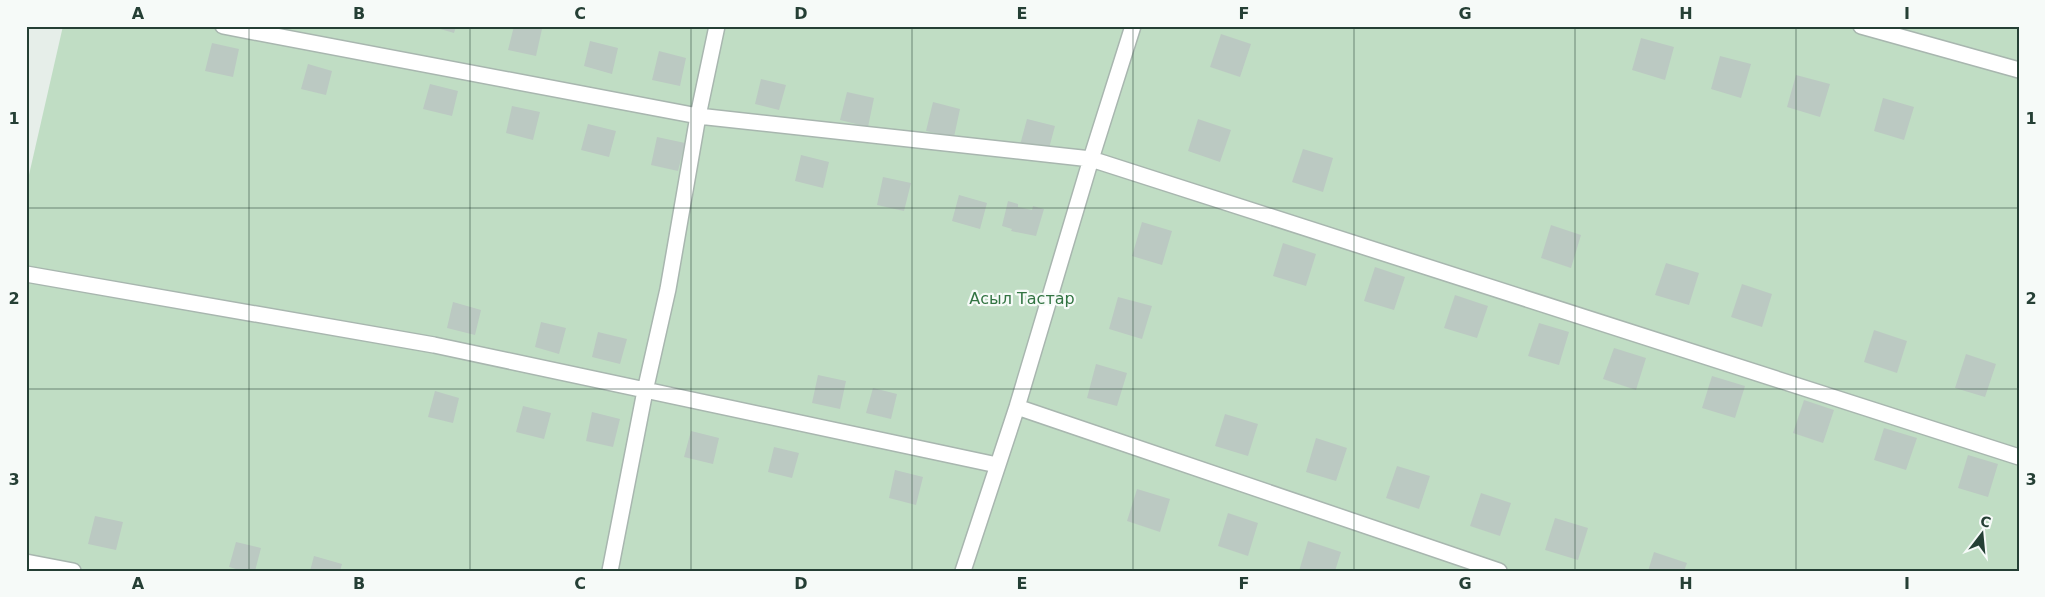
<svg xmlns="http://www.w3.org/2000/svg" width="2045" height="597" font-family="'DejaVu Sans',sans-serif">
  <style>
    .green { fill: #c0ddc4 }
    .building { fill: #bbc9c2 }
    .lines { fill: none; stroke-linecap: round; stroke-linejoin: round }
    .minor-casing { stroke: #a8b6af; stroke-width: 18 }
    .minor { stroke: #fff; stroke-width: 15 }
    .grid { fill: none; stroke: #253f35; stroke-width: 1; stroke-opacity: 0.55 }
    .labels { text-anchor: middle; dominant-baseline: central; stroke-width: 4.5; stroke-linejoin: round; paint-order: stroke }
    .park-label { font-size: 16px; fill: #327442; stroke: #f6faf8 }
    .neatline { fill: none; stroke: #253f35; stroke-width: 2 }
    .grid-label { font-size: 16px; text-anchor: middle; font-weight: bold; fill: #253f35 }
  </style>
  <rect width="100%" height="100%" fill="#e6eee9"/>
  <path class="green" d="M63,26H2019V571H26V188Z"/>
  <path class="building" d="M430,26H456L454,33Z
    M514,26H532L542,29L536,56L508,50Z
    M1221,34L1251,44L1240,77L1210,67Z
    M1641,38L1674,47L1665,80L1632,70Z
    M590,41L618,48L612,74L584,66Z
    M212,43L239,49L233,77L205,71Z
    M659,51L686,58L680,86L652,80Z
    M1720,56L1751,64L1741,98L1711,89Z
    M308,64L332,71L326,95L301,89Z
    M1796,75L1830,84L1820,117L1787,107Z
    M761,79L786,85L779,110L755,104Z
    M430,84L458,91L452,116L423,109Z
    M847,92L874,98L868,127L840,120Z
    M1883,98L1914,107L1904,140L1874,131Z
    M933,102L960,109L954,137L926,131Z
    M512,106L540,112L533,140L506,133Z
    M1027,119L1055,126L1048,152L1020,145Z
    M1198,119L1231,130L1220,162L1188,151Z
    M588,124L616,131L609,157L581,150Z
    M657,137L685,143L678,171L651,165Z
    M1303,149L1333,158L1323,192L1292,182Z
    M801,155L829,162L823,188L795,181Z
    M883,177L911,183L904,211L877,205Z
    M959,195L987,203L980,229L952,221Z
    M1008,201L1018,204V207L1032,210L1033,206L1044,209L1036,236L1011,231L1012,229L1002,226Z
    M1142,222L1172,231L1162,265L1132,256Z
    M1551,225L1581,235L1571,268L1541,258Z
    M1283,243L1316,254L1306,286L1273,276Z
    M1666,263L1699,273L1689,305L1655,295Z
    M1375,267L1405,277L1394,310L1364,301Z
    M1742,284L1772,294L1762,327L1731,317Z
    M1455,295L1488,306L1477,338L1444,328Z
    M1118,297L1152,306L1142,339L1109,329Z
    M453,302L481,310L475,335L447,328Z
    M541,322L566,328L559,354L535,347Z
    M1539,323L1569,332L1559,365L1528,356Z
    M1874,330L1907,341L1897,373L1864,362Z
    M598,332L627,339L620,364L592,357Z
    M1614,348L1646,358L1636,390L1603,379Z
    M1966,354L1996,364L1985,397L1955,388Z
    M1096,364L1127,373L1117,406L1087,398Z
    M818,375L846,381L840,409L812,403Z
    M1712,376L1745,386L1735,418L1702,408Z
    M873,388L897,394L891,419L866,413Z
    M435,391L459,398L453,423L428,417Z
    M1804,400L1834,410L1823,443L1793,433Z
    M523,406L551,413L544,439L516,432Z
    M592,412L620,419L613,447L586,441Z
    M1225,414L1258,424L1248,456L1215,446Z
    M1884,428L1917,438L1906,470L1874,460Z
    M691,431L719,438L713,464L684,457Z
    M1316,438L1347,448L1336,481L1306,472Z
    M774,447L799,453L792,478L768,472Z
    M1968,455L1998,464L1988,497L1958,488Z
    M1397,466L1430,476L1419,509L1386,498Z
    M895,470L923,477L916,505L889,498Z
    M1137,489L1170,499L1160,532L1127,521Z
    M1481,493L1511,503L1500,536L1470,526Z
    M1228,513L1258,523L1248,556L1218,546Z
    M95,516L123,522L116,550L88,544Z
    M1555,518L1588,528L1578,560L1545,550Z
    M1308,541L1341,552L1335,571H1299Z
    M236,542L261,548L255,571H243L229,567Z
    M1654,552L1687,563L1684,571H1648Z
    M314,556L342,564L340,571H310Z"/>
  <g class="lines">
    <defs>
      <path id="minor" d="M223,26L698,116L1091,159L2019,457
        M1861,26L2019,70
        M26,274L434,345L997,465
        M1017,407L1499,571
        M26,562L73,571
        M610,571L645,391L668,289L698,116L717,26
        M963,571L1017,407L1091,159L1133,26"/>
    </defs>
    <use href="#minor" class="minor-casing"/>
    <use href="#minor" class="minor"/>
  </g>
  <path class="grid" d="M249,26V571M470,26V571M691,26V571M912,26V571M1133,26V571M1354,26V571M1575,26V571M1796,26V571M26,208H2019M26,389H2019"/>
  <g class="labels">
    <g class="park-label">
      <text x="1022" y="298">Асыл Тастар</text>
    </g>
  </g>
  <rect width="2045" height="597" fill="none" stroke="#f6faf8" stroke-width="55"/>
  <g transform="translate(1982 534) rotate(16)" stroke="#f6faf8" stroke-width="4" paint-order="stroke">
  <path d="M0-4L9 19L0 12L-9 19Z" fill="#253f35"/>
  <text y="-8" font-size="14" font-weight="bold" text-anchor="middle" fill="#253f35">С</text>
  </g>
  <rect x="28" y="28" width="1990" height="542" class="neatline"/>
  <g class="grid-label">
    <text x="138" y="19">A</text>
    <text x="359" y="19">B</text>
    <text x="580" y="19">C</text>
    <text x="801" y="19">D</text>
    <text x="1022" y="19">E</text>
    <text x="1244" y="19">F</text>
    <text x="1465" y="19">G</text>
    <text x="1686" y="19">H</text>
    <text x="1907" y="19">I</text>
    <text x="14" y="124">1</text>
    <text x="2031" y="124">1</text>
    <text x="14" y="304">2</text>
    <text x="2031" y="304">2</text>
    <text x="14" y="485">3</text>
    <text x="2031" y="485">3</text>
    <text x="138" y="589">A</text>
    <text x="359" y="589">B</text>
    <text x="580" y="589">C</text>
    <text x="801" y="589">D</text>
    <text x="1022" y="589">E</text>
    <text x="1244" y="589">F</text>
    <text x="1465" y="589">G</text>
    <text x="1686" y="589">H</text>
    <text x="1907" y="589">I</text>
  </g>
</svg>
